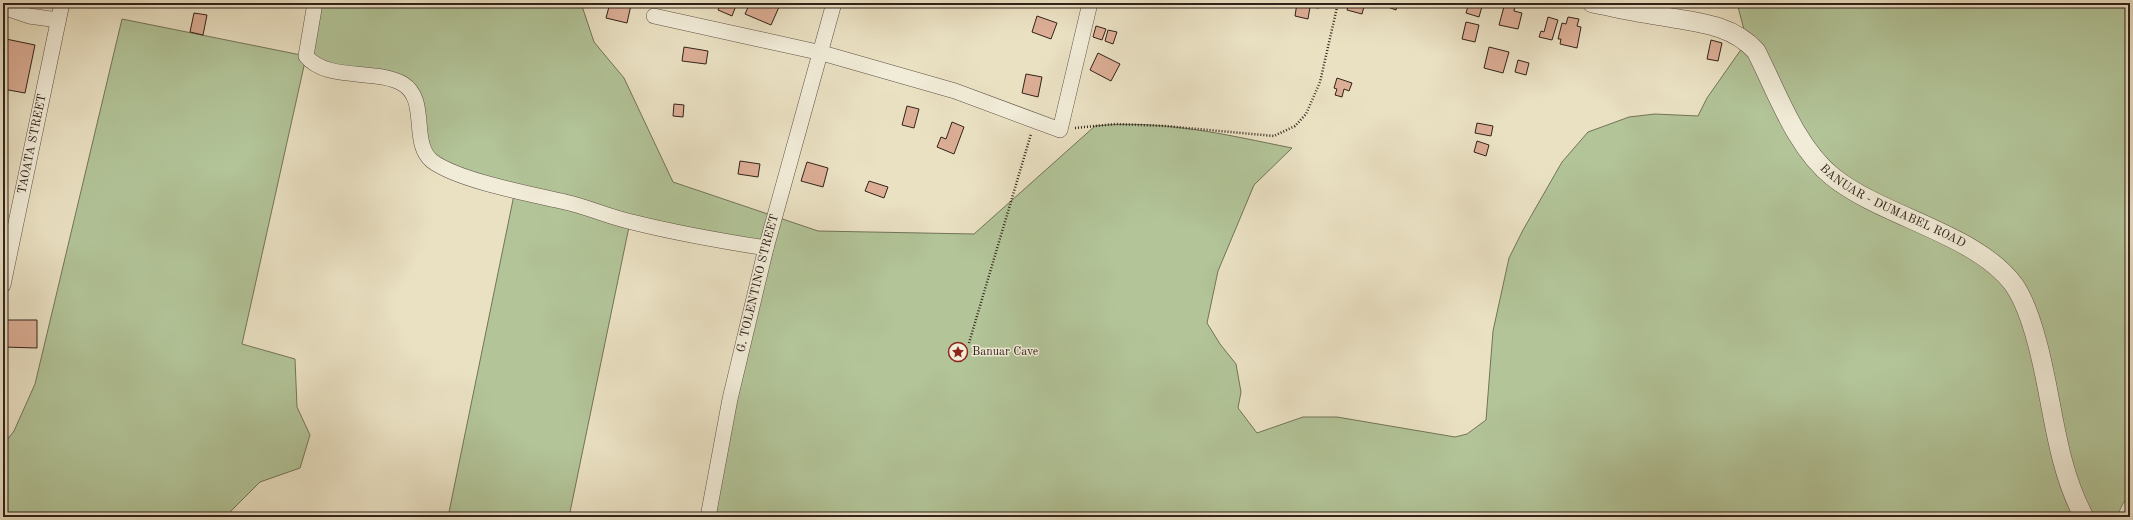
<svg xmlns="http://www.w3.org/2000/svg" width="2133" height="520" font-family="'Old Standard TT',serif">
  <style>
    .green { fill: #b2c498; stroke: #727359 }
    .building { fill: #dcae96; stroke: #32221a }
    .lines { fill: none; stroke-linecap: round; stroke-linejoin: round }
    .minor-casing { stroke: #605244; stroke-width: 16 }
    .tertiary-casing { stroke: #605244; stroke-width: 20 }
    .path { stroke: #32221a; stroke-width: 2.5; stroke-dasharray: 1 2; stroke-linecap: butt }
    .minor { stroke: #f1ecd8; stroke-width: 15 }
    .tertiary { stroke: #f1ecd8; stroke-width: 19 }
    .labels { text-anchor: middle; dominant-baseline: central; stroke-width: 3; stroke-linejoin: round; paint-order: stroke }
    .street-label { font-size: 12px; fill: #32221a; stroke: #f1ecd8 }
    .poi-label { font-size: 12px; fill: #32221a; stroke: #f1ecd8; text-anchor: start }
  </style>
  <rect width="100%" height="100%" fill="#eae1c3"/>
  <filter id="stains"><feTurbulence type="fractalNoise" baseFrequency=".005" numOctaves="4"/><feColorMatrix values="0 0 0 0 .2 0 0 0 0 .09 0 0 0 0 .02 0 0 0 .5 -.17"/></filter>
  <radialGradient id="worn" r=".72"><stop offset=".6" stop-color="#630" stop-opacity="0"/><stop offset="1" stop-color="#630" stop-opacity=".3"/></radialGradient>
  <path class="green" d="M315,3H581L594,42L624,78L673,182L818,231L974,234L1095,126C1162,119 1227,135 1292,148L1254,185L1218,271L1207,323L1220,344L1236,364L1241,392L1238,408L1257,433L1303,417H1337L1455,437L1467,434L1486,420L1493,331L1509,258L1523,230L1562,162L1588,132L1629,117L1655,114L1698,116L1707,98L1747,41L1737,3H2130V517H708L766,249L630,222L569,517H448L515,190L431,160L412,93L306,57L242,344L295,359L297,407L310,435L300,468L260,482L230,512L228,517H3V445L14,431L35,384L122,19L306,56Z"/>
  <path class="building" d="M610,3L631,5L627,23L606,18Z
    M721,3H737L732,16L718,10Z
    M750,3H769L779,7L771,25L745,14Z
    M1297,3H1320L1319,8L1310,7L1308,19L1295,16Z
    M1349,3H1365L1362,14L1347,10Z
    M1386,3H1398L1396,10L1385,6Z
    M1469,3H1483L1479,17L1466,13Z
    M1505,3L1515,6L1514,11L1522,13L1518,29L1499,25Z
    M194,13L207,15L203,35L190,32Z
    M1037,16L1057,23L1051,39L1032,32Z
    M1548,17L1558,20L1552,40L1539,37L1541,31L1544,32Z
    M1568,17L1579,19L1577,26L1581,27L1577,48L1560,44L1561,39H1558L1562,23L1566,24Z
    M1466,22L1479,25L1475,42L1462,39Z
    M1096,26L1106,29L1102,40L1093,37Z
    M1108,30L1117,32L1113,44L1105,41Z
    M6,39L35,45L25,93L3,89V55Z
    M1711,40L1722,43L1718,61L1707,59Z
    M684,47L708,51L706,64L682,61Z
    M1489,47L1509,52L1503,73L1484,68Z
    M1098,53L1120,64L1111,81L1090,70Z
    M1518,60L1529,63L1526,75L1515,72Z
    M1026,74L1042,77L1038,97L1022,93Z
    M1337,78L1352,83L1349,91L1344,89L1342,97L1335,95L1337,89L1334,88Z
    M674,104L684,105L683,117L673,116Z
    M907,106L919,109L914,128L902,125Z
    M952,122L964,127L954,154L937,147L941,137L946,139Z
    M1477,123L1493,126L1491,136L1475,133Z
    M1477,141L1489,145L1486,156L1474,152Z
    M740,161L760,164L758,177L738,174Z
    M807,162L828,168L823,187L801,181Z
    M869,181L888,187L884,198L865,191Z
    M3,320H37V348L3,347Z"/>
  <g class="lines">
    <defs>
      <g id="minor">
        <path d="M315,3L306,56C327,82 376,68 403,84C429,100 410,143 432,161C459,181 531,194 565,202C588,207 609,217 632,222C676,233 721,241 766,248"/>
        <path d="M3,7L29,16L58,20"/>
        <path d="M654,16L822,53L955,91L1060,130L1090,3"/>
        <path id="s1" d="M3,285L62,3"/>
        <path id="s2" d="M708,517L730,399L766,248L834,3"/>
        <path d="M2125,517L2130,507"/>
      </g>
      <g id="tertiary">
        <path id="s3" d="M1592,3C1613,7 1634,12 1655,15C1691,22 1730,22 1756,51C1777,92 1796,148 1833,177C1883,217 1977,234 2014,285C2025,301 2032,323 2037,342C2053,400 2055,463 2084,517"/>
      </g>
    </defs>
    <use href="#minor" class="minor-casing"/>
    <use href="#tertiary" class="tertiary-casing"/>
    <path class="path" d="M1075,128L1115,124L1165,126L1274,136L1295,126L1306,114L1320,82L1338,3
      M969,343L1031,134"/>
    <use href="#minor" class="minor"/>
    <use href="#tertiary" class="tertiary"/>
  </g>
  <defs>
    <symbol id="sight-ring" viewBox="-11 -11 22 22"><circle r="9.5" fill="#f1ecd8" stroke="#8f2418" stroke-width="1.5"/><path d="M0-6L1.8-2.2L6-1.7L2.9 1.2L3.7 5.4L0 3.3L-3.7 5.4L-2.9 1.2L-6-1.7L-1.8-2.2Z" fill="#8f2418"/></symbol>
  </defs>
  <g fill-rule="evenodd">
    <use href="#sight-ring" x="947" y="341" width="22" height="22"/>
  </g>
  <g class="labels">
    <g class="street-label">
      <text stroke="none"><textPath href="#s1" startOffset="144">TAOATA STREET</textPath></text>
      <text stroke="none"><textPath href="#s3" startOffset="389">BANUAR - DUMABEL ROAD</textPath></text>
      <text stroke="none"><textPath href="#s2" startOffset="239">G. TOLENTINO STREET</textPath></text>
    </g>
    <g class="poi-label">
      <text x="972" y="352">Banuar Cave</text>
    </g>
  </g>
  <rect width="2133" height="520" fill="none" stroke="#eae1c3" stroke-width="16"/>
  <rect x="4" y="4" width="2125" height="512" fill="none" stroke="#32221a" stroke-width="2"/>
  <rect x="8" y="8" width="2117" height="504" fill="none" stroke="#32221a"/>
  <rect width="100%" height="100%" filter="url(#stains)"/>
  <rect width="100%" height="100%" fill="url(#worn)"/>
</svg>
